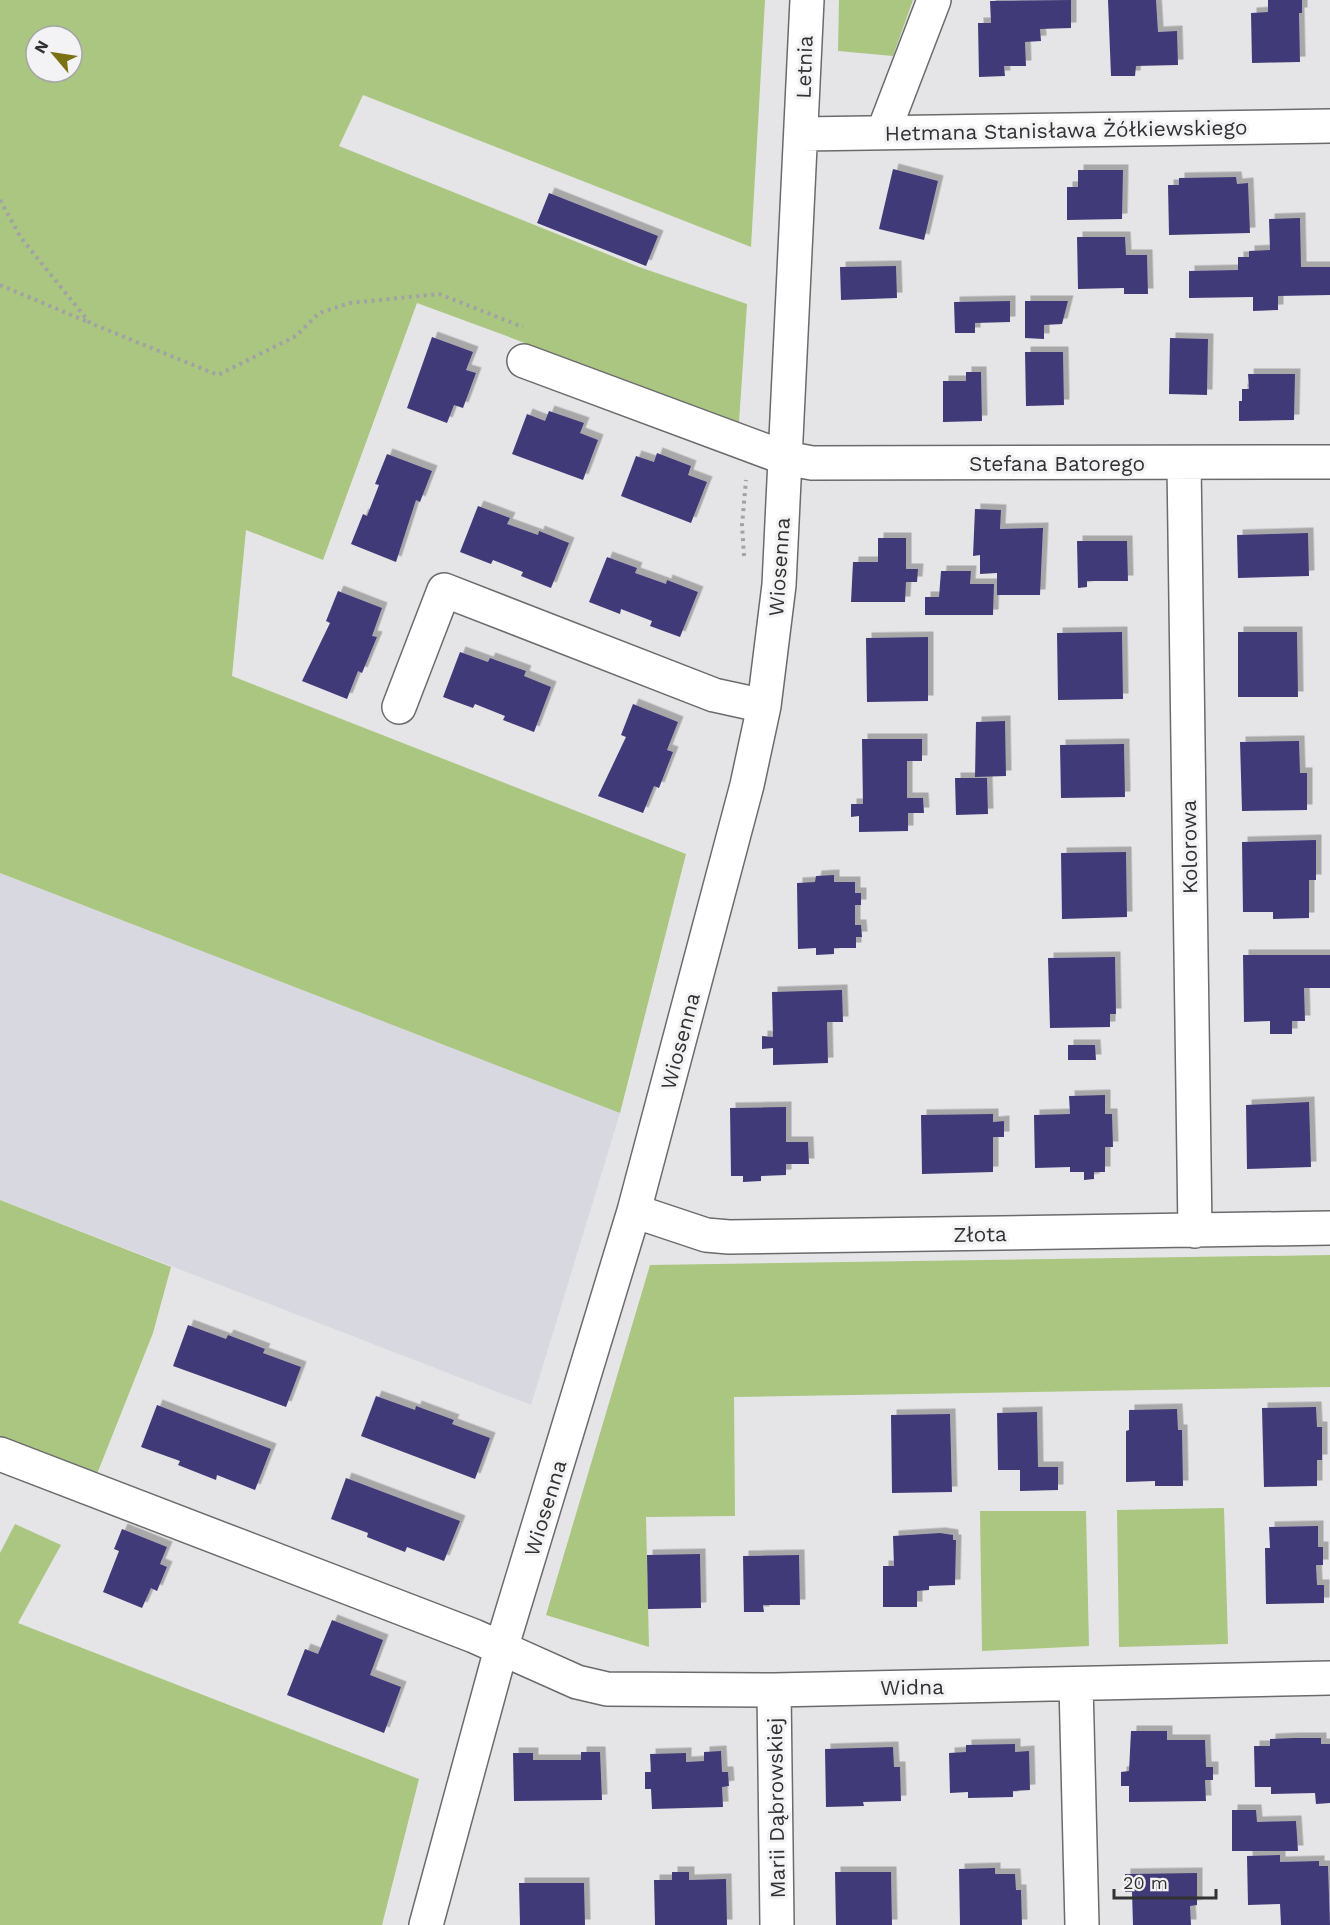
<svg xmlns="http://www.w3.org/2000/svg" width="1330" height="1925" font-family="'Work Sans',sans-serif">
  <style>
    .built { fill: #d8d8e1 }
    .green { fill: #aac681; fill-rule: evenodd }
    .building { fill: #413a78; filter: url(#shadow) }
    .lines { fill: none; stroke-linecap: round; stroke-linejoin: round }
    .minor-casing { stroke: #6b6b6d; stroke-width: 36 }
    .path { stroke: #a2a2a4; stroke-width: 4; stroke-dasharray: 3 4.5; stroke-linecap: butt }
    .minor { stroke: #fff; stroke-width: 33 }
    .labels { text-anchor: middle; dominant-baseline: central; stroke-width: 6; stroke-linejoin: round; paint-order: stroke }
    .street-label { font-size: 21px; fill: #323233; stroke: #f3f3f5 }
  </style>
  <defs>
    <filter id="shadow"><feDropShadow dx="5.5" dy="-5.5" stdDeviation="0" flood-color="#0004"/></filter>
  </defs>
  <rect width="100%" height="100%" fill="#e5e5e7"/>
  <path class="built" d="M0,873L620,1113L531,1405L0,1200Z"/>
  <path class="green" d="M0,0H765L751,247L363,95L339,146L639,267L747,304L739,422L417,303L323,560L246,530L232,676L686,854L620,1113L0,873ZM36,36H72V72H36Z
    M839,0H913L893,56L838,51Z
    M0,1200L171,1267L153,1333L95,1479L0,1439Z
    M1330,1255V1387L734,1397L735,1516L646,1517L649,1647L546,1615L650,1265Z
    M1224,1508L1228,1644L1119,1647L1117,1510Z
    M980,1511H1086L1089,1646L982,1651Z
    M15,1524L61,1545L18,1623L419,1779L382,1925H0V1553Z"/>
  <path class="building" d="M1071,0V28L1040,29L1041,41L1025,42L1026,66H1004L1005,76L979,77L978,23H991L990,1Z
    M1108,0H1156L1158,32L1177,31L1178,65L1136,66L1135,76H1111Z
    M1268,0H1302V13H1299L1300,62L1252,63L1251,13L1268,12Z
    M893,169L938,181L924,240L879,229Z
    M1078,170H1123L1122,219L1067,220V187H1078Z
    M1236,177L1237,184L1248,183L1250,233L1169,235L1168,185H1179V178Z
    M549,193L658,236L646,266L537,223Z
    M1300,218L1301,267H1330V295L1278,296V310L1253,311V297L1189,298V271L1238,270V257H1249V251L1270,250L1269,219Z
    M1077,237H1125L1126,255H1147L1148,294H1124V288L1078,289Z
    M896,266L897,298L841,300L840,267Z
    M1010,301V322L975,323V333H955L954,302Z
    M1025,301H1068L1062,324L1044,325V339L1025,338Z
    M432,337L473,352L466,370L476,373L463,408L454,405L447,423L407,408Z
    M1170,338L1208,339L1207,395L1169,394Z
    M1025,352H1063L1064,405L1026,406Z
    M966,372H981L982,421L943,422V381H966Z
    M1248,374H1295L1294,420L1239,421V401H1242V389H1249Z
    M549,411L584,423L580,433L598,440L583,480L512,454L527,414L545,421Z
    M657,453L691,466L688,475L707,482L691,523L621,496L636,456L654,462Z
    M387,454L432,471L420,502L416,500L396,562L351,544L363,514L367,516L379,485L375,484Z
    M478,506L510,518L507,524L538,535L539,531L569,543L551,588L521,576L523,572L493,560L491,564L460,552Z
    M975,509L1001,510L1000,529L1043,528L1040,595H997V573L980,574V555L973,556Z
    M1308,533L1309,576L1238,578L1237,535Z
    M878,538H906V569H918L917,582H906L905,602H851L853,562H878Z
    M1077,541H1127L1128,581H1087V587L1078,588Z
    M607,557L637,568L635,573L666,584L667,580L698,592L680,637L650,626L652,621L621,609L620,614L589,602Z
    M941,571H971L970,584H994L993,615H925V597H939Z
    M338,591L382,608L372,636L377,637L362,673L358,671L347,699L302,681L330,623L326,621Z
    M1122,632L1123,699L1058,700L1057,633Z
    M1238,632H1297L1298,697H1238Z
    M928,637V701L867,702L866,638Z
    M460,652L488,662L490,658L526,671L524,676L551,687L534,732L503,720L505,716L475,704L473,708L443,697Z
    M633,704L678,722L667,750L673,752L659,788L654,786L643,813L598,796L626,737L621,735Z
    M1005,721L1006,776L975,777L976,722Z
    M862,739H922V761H907V798H923L924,813H908V831L859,832V816L851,817V804H863Z
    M1299,741L1300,773H1307V810L1242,811L1240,742Z
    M1124,744L1125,797L1061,798L1060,745Z
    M955,778H987L988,814L956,815Z
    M1316,840V880H1309V918L1273,919V912H1243L1242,842Z
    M1126,852L1127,917L1062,919L1061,853Z
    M834,875V882H855V893H861V905H855V925H861L862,937H856V948H834V954L816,955V948L798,949L797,883L815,882L816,876Z
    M1243,955H1330V988H1304L1305,1021H1292V1034H1270V1021L1244,1022Z
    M1115,957L1116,1014H1110V1027L1050,1028L1048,958Z
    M842,990L843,1022H827L828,1063L773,1065V1048L762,1049V1036L773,1037L772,992Z
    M1068,1045H1095L1096,1060H1068Z
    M1105,1095V1114H1112L1113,1147H1105V1172H1094V1179L1084,1180V1172H1070V1167L1035,1168L1034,1115L1070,1114L1069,1096Z
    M1309,1102L1311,1167L1247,1169L1246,1105Z
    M786,1107V1142H808L809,1164H786V1175L761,1176V1181L743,1182V1176H731L730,1108Z
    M993,1114V1122L1004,1121V1137H993V1172L922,1174L921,1115Z
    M188,1325L226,1339L228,1335L265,1349L263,1353L301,1367L286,1407L173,1366Z
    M376,1396L415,1410L416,1406L454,1420L452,1424L490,1438L475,1479L361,1436Z
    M157,1405L271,1449L255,1490L217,1475L216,1480L178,1465L180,1461L141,1447Z
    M1316,1407L1317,1427H1322V1460H1317V1486L1264,1487L1262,1408Z
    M1177,1409L1178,1430H1182L1183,1486H1155V1481L1126,1482V1431L1129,1430V1410Z
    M1037,1412L1038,1467H1058V1490L1020,1491V1470H998L997,1413Z
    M950,1414L952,1492L892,1493L891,1415Z
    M346,1478L460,1521L444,1561L407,1547L405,1552L367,1537L368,1533L331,1519Z
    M1318,1526V1547H1323V1565H1316L1317,1585H1324V1603L1266,1604L1265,1548H1270L1269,1527Z
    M122,1529L167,1547L160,1564L167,1567L157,1591L151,1588L142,1608L103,1592L119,1551L114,1549Z
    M940,1533L953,1535V1540H956L955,1585L929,1586V1590L917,1591V1607H883V1566H894L893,1536Z
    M700,1554L701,1608L648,1609L647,1555Z
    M799,1555L800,1605H763L764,1612H744L743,1556Z
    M332,1620L383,1640L370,1675L401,1687L384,1733L287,1695L305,1649L318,1654Z
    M1131,1731H1167V1740H1205L1206,1767H1213V1780H1205L1206,1801L1129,1802V1786H1121V1772L1129,1771Z
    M1294,1738H1321V1744H1330V1803L1316,1804L1315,1793L1271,1794V1787H1255L1254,1746H1270V1739Z
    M1015,1744V1752L1029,1751L1030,1790L1013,1791V1797L968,1798V1792L950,1793L949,1753L966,1752V1745Z
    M893,1747L894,1767H900L901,1801L863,1802L864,1806L826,1807L825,1749Z
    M721,1751L722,1772H728L729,1786L722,1787L723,1807L652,1809L651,1789H645V1772H651L650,1754L686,1753V1762L704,1761V1752Z
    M581,1752H600L602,1800L514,1801L513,1753H533V1760H581Z
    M1232,1810H1256L1257,1822L1296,1821L1298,1851H1232Z
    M1280,1855V1862L1319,1861V1866H1328L1330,1925H1281L1280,1904L1248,1905L1247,1856Z
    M995,1868V1874H1015L1016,1890H1021L1022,1925H960L959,1869Z
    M672,1872H689V1880L726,1879L727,1925H655L654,1880H672Z
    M835,1872H891L892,1925H836Z
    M1197,1873V1905L1190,1906L1191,1925H1133L1132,1892H1125V1874Z
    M519,1883H584L585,1925H520Z"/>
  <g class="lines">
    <defs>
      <path id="minor" d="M883,133L934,0
        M802,134L1330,126
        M524,361L785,458L812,463L1330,462
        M1184,463L1195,1231
        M399,707L444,590L714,695L764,706
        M634,1211L706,1235L729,1237L1330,1228
        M0,1454L474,1636L577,1682L607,1689L774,1690L1330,1678
        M1076,1684L1082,1925
        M774,1690L777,1925
        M426,1925L501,1649L634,1211L747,785L764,706L779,585L807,0"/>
    </defs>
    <use href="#minor" class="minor-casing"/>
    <path class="path" d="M0,200L21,238L90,323L218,375L296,336L319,313L350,303L439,294L523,327
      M0,285L88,322
      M744,556L742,525L746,480"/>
    <use href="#minor" class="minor"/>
  </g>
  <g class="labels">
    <g class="street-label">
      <text transform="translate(804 67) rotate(-88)">Letnia</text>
      <text transform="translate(1066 130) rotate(-1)">Hetmana Stanisława Żółkiewskiego</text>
      <text x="1057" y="463">Stefana Batorego</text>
      <text transform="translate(779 567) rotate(-86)">Wiosenna</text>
      <text transform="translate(1189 847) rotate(-91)">Kolorowa</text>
      <text transform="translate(680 1041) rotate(-75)">Wiosenna</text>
      <text transform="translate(980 1234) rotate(-1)">Złota</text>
      <text transform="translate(545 1508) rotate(-73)">Wiosenna</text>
      <text transform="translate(912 1687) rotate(-1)">Widna</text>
      <text transform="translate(776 1808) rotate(-91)">Marii Dąbrowskiej</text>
    </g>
  </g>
  <g transform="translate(54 54) rotate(299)"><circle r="28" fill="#f3f3f5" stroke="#a6a6a7" stroke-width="1.5"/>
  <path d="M0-4.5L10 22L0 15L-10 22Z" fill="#797113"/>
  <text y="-9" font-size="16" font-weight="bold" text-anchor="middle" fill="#323233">N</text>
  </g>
  <path d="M1114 1889v9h102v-9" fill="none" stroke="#323233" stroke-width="3"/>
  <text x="1123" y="1889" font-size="18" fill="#323233" stroke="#f3f3f5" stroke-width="4.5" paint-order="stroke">20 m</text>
</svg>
